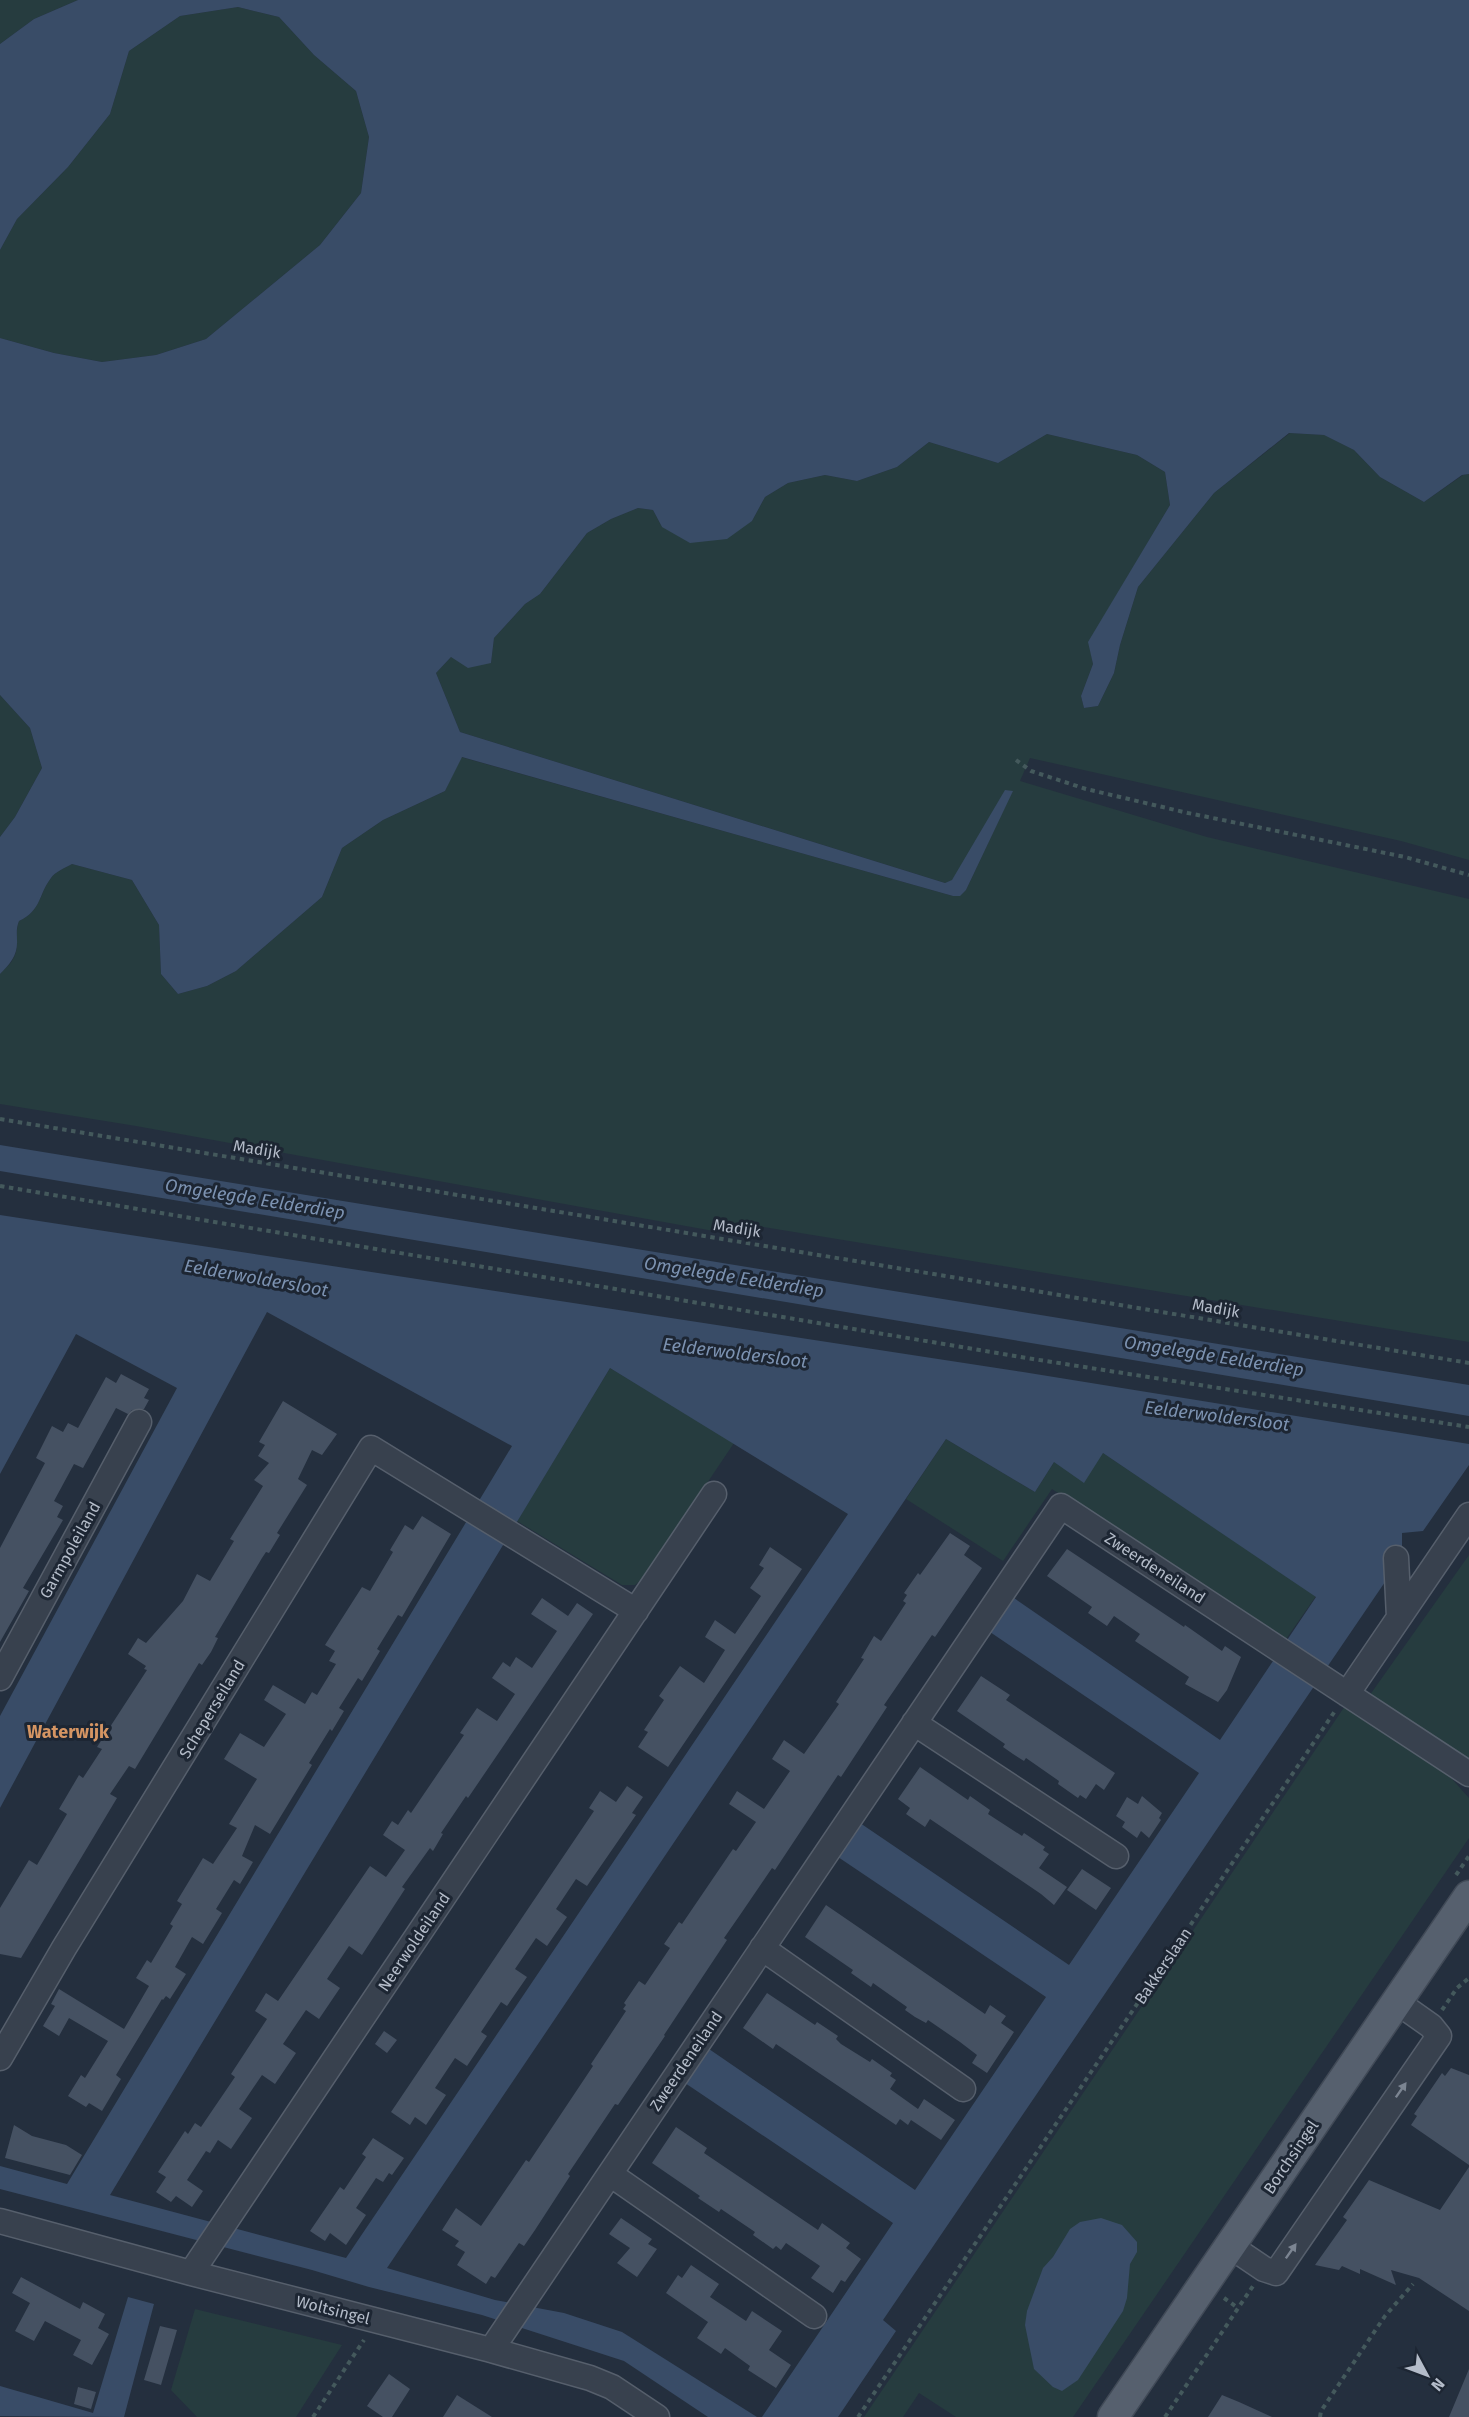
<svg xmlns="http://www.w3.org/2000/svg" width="1469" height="2417" font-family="'Fira Sans',sans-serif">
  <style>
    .green { fill: #263c3f }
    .water { fill: #394c67; fill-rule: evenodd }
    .building { fill: #455162 }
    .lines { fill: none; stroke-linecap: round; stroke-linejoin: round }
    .minor-casing { stroke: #565f6c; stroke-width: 27 }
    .major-casing { stroke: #414a57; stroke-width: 33 }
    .path { stroke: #44595c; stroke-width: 4; stroke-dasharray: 4.5 4.5; stroke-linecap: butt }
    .minor { stroke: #38414e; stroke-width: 24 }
    .major { stroke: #56606e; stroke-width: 30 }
    .oneway { fill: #7c8592 }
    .labels { text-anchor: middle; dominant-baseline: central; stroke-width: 6; stroke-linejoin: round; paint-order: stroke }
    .street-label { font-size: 16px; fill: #b4bcc9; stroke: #1d2633 }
    .water-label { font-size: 18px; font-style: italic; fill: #7c92b1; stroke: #1d2633 }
    .neighbourhood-label { font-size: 18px; font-weight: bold; fill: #d59563; stroke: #1d2633 }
  </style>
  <rect width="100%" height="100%" fill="#242f3e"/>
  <path class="green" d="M0,0H78L34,19L0,44Z
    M238,7L279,17L314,55L356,91L369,137L361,193L320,245L206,339L156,355L102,362L54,353L0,338V250L17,219L68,167L110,114L129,51L180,16Z
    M1290,433L1324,435L1354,450L1380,477L1424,502L1463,475L1469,474V860L1401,841L1030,758L1020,781L1207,837L1469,899V1342L751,1225L741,1236L136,1126L0,1104V974C4,969 10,965 13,959C20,948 14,933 19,921C42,910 38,895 51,878C55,872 65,868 72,864L132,880L159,925L161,974L178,994L207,986L236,971L322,897L342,848L383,820L445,791L461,757L953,896L960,895L966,890L1012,792L952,881L945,883L460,732L436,673L451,657L491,663L494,638L525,604L540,594L587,533L611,519L638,508L653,510L662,527L752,521L765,497L788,483L825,475L857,481L897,467L929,442L998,463L1047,434L1137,455L1165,472L1170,505L1089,642L1093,664L1081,696L1084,708L1098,706L1114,673L1120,645L1138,587L1214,493Z
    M0,695L30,728L42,768L15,817L0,837Z
    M610,1368L734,1443L644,1577L635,1585H622L517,1521Z
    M946,1439L1035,1492L1054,1462L1103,1453L1316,1596L1284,1642L1052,1489L1003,1561L906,1499Z
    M1469,1555V1758L1443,1748L1367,1699Z
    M1347,1703L1443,1769L1469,1798V1838L1073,2417H956L919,2393L903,2417H864Z
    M195,2309L342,2345L296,2417H197L171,2390Z"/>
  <path class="water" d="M78,0H1469V474L1462,475L1424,502L1380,477L1354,450L1324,435L1289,433L1214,493L1138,587L1120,645L1114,673L1098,706L1084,708L1081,696L1093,664L1088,642L1170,505L1165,472L1137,455L1047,434L998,463L929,442L897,467L857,481L825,475L788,483L765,497L752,521L727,539L690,543L662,527L653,510L638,508L611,519L587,533L540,594L525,604L494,638L491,663L468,668L451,657L436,673L460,732L945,883L952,880L1005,790L1013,791L966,890L960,896H953L462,757L445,791L383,820L342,848L322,897L236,971L207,986L178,994L161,974L159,925L132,880L72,864C65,868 55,872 51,878C38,895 42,910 19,921C16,929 17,932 17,940C18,955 10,964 0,974V837L15,817L42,768L30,728L0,695V338L54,353L102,362L156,355L206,339L320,245L361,193L369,137L356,91L314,55L279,17L238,7L180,16L129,51L110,114L68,167L17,219L0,250V44L34,19Z
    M0,1145L1469,1385V1416L0,1171Z
    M0,1215L1023,1372L1469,1444V1465L1423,1531L1402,1533V1557L883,2320L896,2331L838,2417H762L893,2223L685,2083L709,2049L915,2190L1046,1997L838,1857L860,1823L1069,1965L1199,1773L990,1632L1014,1598L1220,1740L1316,1597L1103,1453L1084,1483L1054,1462L1035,1492L946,1439L387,2268L495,2300L564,2313L622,2332L757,2417H708L624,2361L482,2315L369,2287L312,2270L0,2189V2166L67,2184L512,1446L267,1312L0,1808V1716L177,1388L76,1334L0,1474ZM610,1368L848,1514L346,2258L110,2195Z
    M1101,2218L1122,2225L1137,2242V2252L1130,2264L1127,2298L1123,2311L1078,2380L1062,2391L1053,2387L1034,2369L1025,2325L1027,2311L1043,2268L1053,2257L1070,2229L1080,2222Z
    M128,2297L154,2304L124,2417L0,2416V2386L93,2413Z"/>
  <path class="building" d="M121,1374L149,1389L144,1398L149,1400L144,1409L132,1410L128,1414L116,1408L83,1468L74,1464L54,1501L63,1506L57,1517L63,1520L23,1588L29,1591L0,1642V1548L45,1463L36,1458L52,1426L63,1432L68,1423L78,1428L106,1377L116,1383Z
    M283,1401L337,1434L322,1455L312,1450L298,1479L307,1485L277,1533L280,1535L269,1553L266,1552L262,1558L215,1637L218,1638L211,1652L202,1665L199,1663L135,1769L129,1766L110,1794L117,1798L21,1958L0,1954V1908L29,1860L37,1865L67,1814L59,1809L79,1775L83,1778L102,1749L97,1747L147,1670L144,1669L146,1666L128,1654L138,1638L146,1643L183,1601L197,1574L210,1581L234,1541L230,1539L263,1486L254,1480L269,1463L258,1456L265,1445L259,1442Z
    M422,1516L451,1534L402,1617L398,1615L377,1649L380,1651L362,1681L358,1678L339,1708L344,1711L332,1731L330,1729L309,1763L312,1765L270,1834L255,1825L242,1856L253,1862L240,1884L234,1880L216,1909L222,1913L203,1944L192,1937L175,1967L186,1974L170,1999L166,1996L163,2000L162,1999L116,2075L121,2079L102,2111L89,2103L86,2107L68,2096L81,2075L85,2078L108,2041L69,2018L59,2036L43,2026L55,2006L51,2004L59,1989L124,2029L149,1986L136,1978L147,1960L151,1963L173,1926L170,1924L182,1904L177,1901L203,1858L213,1864L237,1828L229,1824L257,1779L224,1759L240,1733L264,1747L286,1714L264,1700L273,1685L305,1704L312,1692L317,1695L336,1664L329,1661L335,1651L325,1645L362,1587L370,1591L393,1552L390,1550L405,1525L413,1530Z
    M950,1533L970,1546L964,1555L982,1568L935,1637L932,1635L884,1705L887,1707L841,1777L838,1775L775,1870L772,1868L740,1915L724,1938L727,1940L664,2035L665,2036L618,2105L615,2104L568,2174L570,2176L535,2230L524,2246L519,2243L495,2278L491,2276L486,2284L457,2265L465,2252L455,2246L459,2241L442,2230L456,2208L481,2226L526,2160L529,2162L593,2066L591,2064L626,2011L623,2009L626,2005L624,2003L639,1981L645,1985L670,1948L664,1944L679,1922L682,1924L733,1849L736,1851L756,1822L729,1804L737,1791L764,1809L790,1771L772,1759L784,1740L804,1754L839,1704L836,1702L864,1659L861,1658L874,1636L881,1641L906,1603L903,1601L907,1595L904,1593L918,1573L920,1575Z
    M770,1547L802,1569L668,1767L638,1747L648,1732L644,1730L664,1700L659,1696L680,1666L704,1683L725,1650L705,1637L715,1620L735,1634L761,1596L750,1588L764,1568L759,1565Z
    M1067,1549L1184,1627L1185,1625L1222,1651L1225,1646L1241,1657L1227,1690L1218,1702L1185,1684L1189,1677L1135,1641L1140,1634L1114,1616L1107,1626L1088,1613L1092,1607L1047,1576Z
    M542,1598L568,1616L577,1603L593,1614L468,1798L466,1796L441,1833L443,1834L433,1851L430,1848L402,1887L405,1889L362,1955L349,1946L327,1979L340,1988L319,2019L306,2010L283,2044L296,2053L275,2084L262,2075L239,2109L252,2118L231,2149L218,2140L210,2153L206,2151L187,2180L203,2191L192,2207L176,2196L171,2202L156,2192L166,2177L158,2172L185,2131L188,2134L195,2123L201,2127L235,2077L231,2074L267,2019L255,2011L266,1993L278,2001L370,1866L386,1877L405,1850L383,1835L392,1821L398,1825L408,1810L411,1813L464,1735L460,1733L477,1708L497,1721L515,1694L492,1678L503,1662L510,1667L516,1657L532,1668L557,1631L531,1614Z
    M981,1676L1010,1695L1006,1700L1115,1773L1104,1790L1096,1784L1086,1799L1080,1795L1078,1798L1058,1784L1059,1781L1026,1758L1024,1761L1013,1754L1003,1747L1005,1744L957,1711Z
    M920,1767L968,1800L970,1796L990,1810L988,1814L1022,1836L1024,1833L1045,1847L1043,1850L1049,1854L1039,1868L1067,1887L1054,1905L1041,1894L930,1819L925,1827L906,1814L910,1808L898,1799Z
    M627,1786L643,1797L632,1813L636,1815L587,1886L576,1879L556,1909L567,1917L547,1946L536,1938L515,1969L527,1977L507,2006L501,2002L481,2032L487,2036L467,2066L455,2058L435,2088L446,2095L426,2125L415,2117L410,2125L391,2112L594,1811L589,1808L600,1791L616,1802Z
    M1142,1796L1162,1813L1159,1818L1161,1820L1149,1838L1141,1831L1137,1838L1122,1827L1125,1822L1116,1816L1127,1797L1138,1804Z
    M1082,1869L1111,1888L1096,1910L1067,1890Z
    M826,1905L985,2014L990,2005L1006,2016L1001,2023L1014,2032L987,2073L972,2063L977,2055L960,2042L928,2020L926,2023L915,2017L905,2010L907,2007L873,1983L871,1987L851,1973L853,1970L805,1937Z
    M767,1993L815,2025L817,2022L838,2036L836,2039L841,2044L870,2062L872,2059L892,2073L890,2076L896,2080L890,2089L918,2109L924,2099L955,2120L941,2140L911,2120L908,2125L900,2119L896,2125L776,2044L773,2049L743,2028Z
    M384,2031L397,2040L387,2053L375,2044Z
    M1451,2068L1469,2075V2165L1411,2125L1417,2116L1414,2114L1442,2073L1445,2076Z
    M14,2125L32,2136L66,2145L82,2155L70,2175L5,2158Z
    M676,2127L707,2148L704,2153L818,2230L822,2223L850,2243L846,2248L861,2259L845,2282L841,2280L833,2293L811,2278L820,2266L786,2243L781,2250L776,2246L773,2249L753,2235L755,2232L721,2209L719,2212L698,2198L700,2196L652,2163Z
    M373,2138L404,2158L392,2175L389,2173L383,2182L376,2178L356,2208L366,2215L346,2245L330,2233L325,2241L310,2231L340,2187L344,2190L366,2157L362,2154Z
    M1469,2167V2311L1419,2278L1391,2270L1396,2285L1360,2269V2274L1342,2266L1339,2270L1315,2265L1347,2220L1343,2217L1369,2180L1440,2210Z
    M621,2218L652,2239L648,2244L657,2249L637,2277L617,2263L630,2248L609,2234Z
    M691,2265L719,2284L710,2297L746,2321L752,2311L782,2331L769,2350L791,2365L776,2388L748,2370L750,2366L725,2348L721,2354L697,2338L708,2322L666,2293L678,2275L682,2278Z
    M21,2277L80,2309L83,2302L105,2314L98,2328L109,2334L92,2365L73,2355L81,2340L45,2321L34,2341L15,2331L30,2303L12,2293Z
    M160,2326L177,2330L161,2385L144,2380Z
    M1469,2369V2417H1449Z
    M389,2374L410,2389L392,2417H383L367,2406Z
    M78,2387L96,2392L91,2409L74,2404Z
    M457,2395L492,2417H443Z
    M1222,2395L1239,2402L1272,2417H1208Z"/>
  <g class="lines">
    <defs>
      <path id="minor" d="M1396,1558L1399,1617
        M0,1678L139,1422
        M1347,1694L1469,1515
        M914,1723L1116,1856
        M762,1948L963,2089
        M0,2058L64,1948L371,1448L636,1611
        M610,2174L814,2316
        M0,2221L191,2273L491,2350L590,2378L612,2387L657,2417
        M1230,2246L1264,2269L1276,2273L1439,2036L1431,2026L1397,2002
        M191,2273L714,1494
        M491,2350L1061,1506L1469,1774"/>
      <path id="major" d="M1113,2417L1469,1896"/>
    </defs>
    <use href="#minor" class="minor-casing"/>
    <use href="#major" class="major-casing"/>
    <path class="path" d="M1016,760L1031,771L1086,789L1188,813L1405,857L1469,875
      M0,1119L1469,1363
      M0,1186L1033,1359L1469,1427
      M1456,1875L1469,1856
      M1442,2010L1457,1988L1469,1978
      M1224,2298L1238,2308
      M313,2417L364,2340
      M858,2417L1335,1711
      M1165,2417L1253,2286
      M1320,2417L1321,2411L1385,2316L1413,2284"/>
    <use href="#minor" class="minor"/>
    <use href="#major" class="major"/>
  </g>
  <defs><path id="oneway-solid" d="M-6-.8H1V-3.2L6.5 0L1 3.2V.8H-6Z" transform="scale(1.5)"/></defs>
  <g class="oneway">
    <use href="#oneway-solid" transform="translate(1401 2090) rotate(-55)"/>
    <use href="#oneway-solid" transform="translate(1291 2251) rotate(-55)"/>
  </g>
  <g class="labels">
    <g class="street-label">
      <text transform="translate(257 1149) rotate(9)">Madijk</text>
      <text transform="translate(737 1228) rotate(9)">Madijk</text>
      <text transform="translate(1216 1308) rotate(10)">Madijk</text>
      <text transform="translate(70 1550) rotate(-61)">Garmpoleiland</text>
      <text transform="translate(1155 1568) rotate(33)">Zweerdeneiland</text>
      <text transform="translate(212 1709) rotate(-59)">Scheperseiland</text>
      <text transform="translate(414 1942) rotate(-56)">Neerwoldeiland</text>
      <text transform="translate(1163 1966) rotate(-56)">Bakkerslaan</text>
      <text transform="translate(686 2061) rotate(-56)">Zweerdeneiland</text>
      <text transform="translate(1291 2157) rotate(-56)">Borchsingel</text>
      <text transform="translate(333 2310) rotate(14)">Woltsingel</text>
    </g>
    <g class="water-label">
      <text transform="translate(255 1199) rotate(9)">Omgelegde Eelderdiep</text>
      <text transform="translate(734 1277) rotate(9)">Omgelegde Eelderdiep</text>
      <text transform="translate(256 1278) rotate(10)">Eelderwoldersloot</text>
      <text transform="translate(735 1353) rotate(7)">Eelderwoldersloot</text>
      <text transform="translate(1214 1356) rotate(9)">Omgelegde Eelderdiep</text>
      <text transform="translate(1217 1416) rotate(7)">Eelderwoldersloot</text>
    </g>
    <g class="neighbourhood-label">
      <text x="68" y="1732">Waterwijk</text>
    </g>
  </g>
  <g transform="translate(1427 2375) rotate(131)" stroke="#1d2633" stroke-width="4.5" paint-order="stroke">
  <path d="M0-4.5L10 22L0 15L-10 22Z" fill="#b4bcc9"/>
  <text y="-9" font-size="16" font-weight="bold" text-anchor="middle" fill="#b4bcc9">N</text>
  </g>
</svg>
